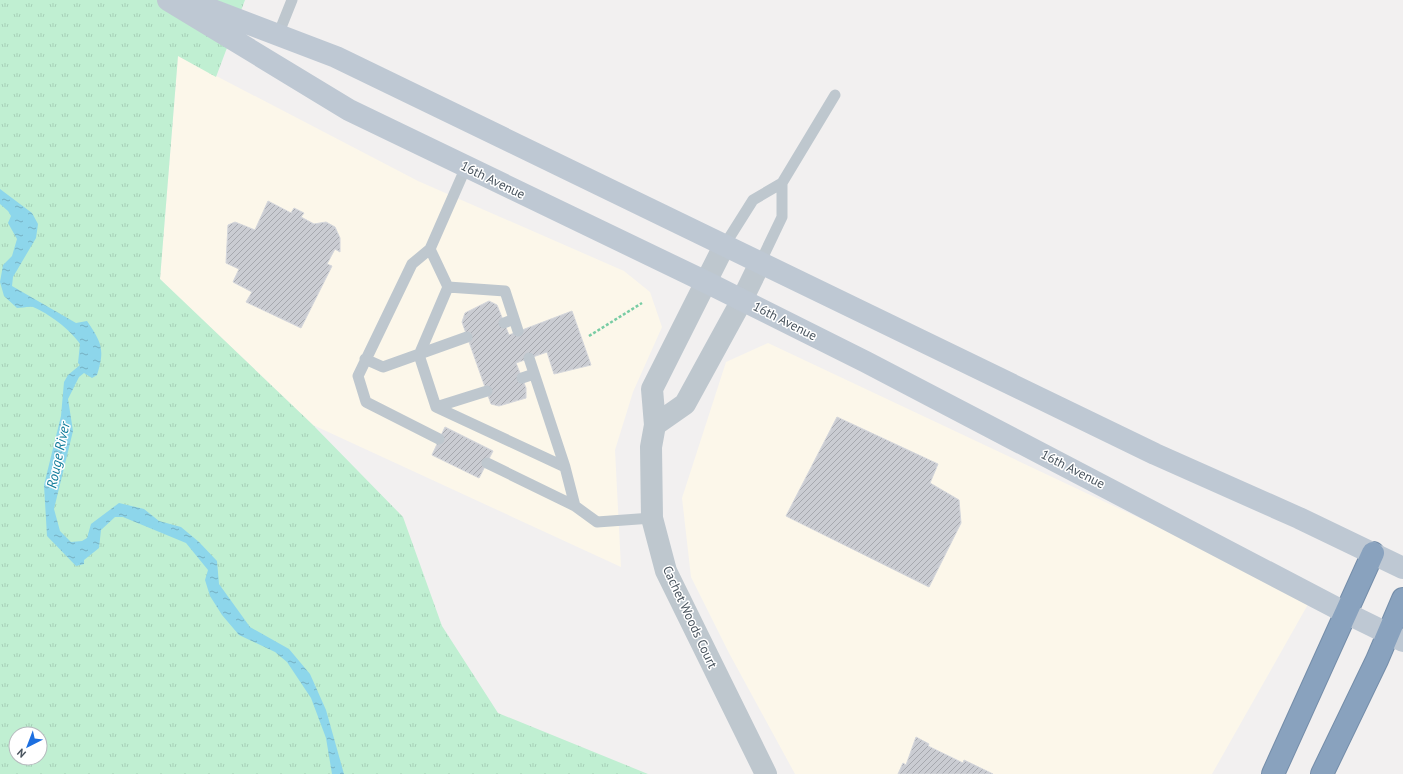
<svg xmlns="http://www.w3.org/2000/svg" width="1403" height="774" font-family="'PT Sans',sans-serif">
  <style>
    .commercial { fill: #fcf7ea }
    .grass { fill: url(#grass-tufts); fill-rule: evenodd }
    .water { fill: url(#water-ripples) }
    .building { fill: url(#building-hatch); stroke: #d4d6db }
    .lines { fill: none; stroke-linecap: round; stroke-linejoin: round }
    .motorway-casing { stroke: #748da9; stroke-width: 24 }
    .path { stroke: #78cca4; stroke-width: 2.5; stroke-dasharray: 3 2; stroke-linecap: butt }
    .service { stroke: #bec7ce; stroke-width: 11 }
    .minor { stroke: #bec7ce; stroke-width: 22 }
    .secondary { stroke: #bec8d3; stroke-width: 22 }
    .motorway { stroke: #89a2be; stroke-width: 22 }
    .labels { text-anchor: middle; dominant-baseline: central; stroke-width: 3; stroke-linejoin: round; paint-order: stroke }
    .street-label { font-size: 13px; fill: #48535d; stroke: #fff }
    .water-label { font-size: 14px; font-style: italic; fill: #0f7b9a; stroke: #fff }
  </style>
  <defs>
    <pattern id="grass-tufts" width="24" height="20" patternUnits="userSpaceOnUse"><rect width="24" height="20" fill="#c0efd2"/><path d="M3 7l-1-3M5 7V3M7 7l1-3M15 17l-1-3M17 17v-4M19 17l1-3" fill="none" stroke="#a6cfb7"/></pattern>
    <pattern id="water-ripples" width="26" height="14" patternUnits="userSpaceOnUse"><rect width="26" height="14" fill="#8dd6eb"/><path d="M2 4q2-2 4 0t4 0M15 11q2-2 4 0t4 0" fill="none" stroke="#75b0c2"/></pattern>
    <pattern id="building-hatch" width="6" height="6" patternUnits="userSpaceOnUse"><rect width="6" height="6" fill="#caccd2"/><path d="M-1 1l2-2M0 6l6-6M5 7l2-2" fill="none" stroke="#a6a8ae"/></pattern>
  </defs>
  <rect width="100%" height="100%" fill="#f2f0f0"/>
  <path class="commercial" d="M178,56L418,181L624,271L650,292L662,327L633,392L615,450L621,567L313,425L160,279Z
    M768,343L1311,599L1212,774H795L729,653L691,577L682,498L726,362Z"/>
  <path class="grass" d="M0,0H245L216,77L178,56L160,279L313,425L403,517L442,626L498,713L648,774H0ZM16,734H40V758H16Z"/>
  <path class="water" d="M0,189L32,213L38,224L36,238L13,277L12,286L76,323L87,321C102,343 105,350 97,375L92,378L84,373L79,377L68,399L73,431L54,509L60,531L71,542L82,541L87,538L91,524L119,503L144,509L159,521L181,527L199,542L217,561L219,584L250,627L289,649L310,674L326,710L344,774H332L326,738L311,698L287,662L275,652L239,635L222,615L210,596L205,580L208,570L186,543L123,517H115L101,530L99,548L84,560V564L76,566L47,536L44,485L61,416L64,382L68,375L80,365L78,363L80,344C71,330 48,313 33,307C28,306 22,308 17,308L4,296L0,282L3,265L12,256L17,239L8,223L11,216L8,211L0,204Z"/>
  <path class="building" d="M268,201L291,213L294,208L304,213L301,217L314,224L326,222L335,227L340,238V252L335,249L327,264L332,266L301,328L246,302L252,292L233,282L239,269L226,263L228,225L235,222L255,230Z
    M489,301L497,305L509,335L572,311L591,365L554,374L547,352L516,363L526,388V398L499,406L491,404L462,322L465,313Z
    M837,417L938,464L930,483L959,500L961,523L929,587L786,516Z
    M445,427L493,451L479,478L432,455Z
    M916,737L929,744L928,746L963,763L964,760L993,774H898L903,763L906,765Z"/>
  <g class="lines">
    <defs>
      <path id="motorway" d="M1273,774L1373,553
        M1322,774L1377,660L1403,599"/>
    </defs>
    <use href="#motorway" class="motorway-casing"/>
    <path class="path" d="M589,336L642,303"/>
    <path class="service" d="M278,35L292,0
      M466,167L430,249L448,287L419,355L436,407L565,467L575,506L597,522L652,518
      M724,246L753,200L782,183L835,95
      M430,249L412,264L358,376L366,402L439,439
      M760,263L782,217V183
      M448,287L505,291L518,331
      M504,323L514,319
      M529,358L565,467
      M365,359L383,367L467,337
      M522,378L534,374
      M436,407L487,391
      M487,463L575,506"/>
    <path class="minor" d="M724,246L652,389L655,425L651,447L652,518L666,571L766,774
      M655,425L685,404L742,300L760,263"/>
    <path class="secondary" d="M168,0L349,110L706,282L866,362L1346,613L1403,641
      M189,1L336,57L1155,454L1299,518L1403,568"/>
    <use href="#motorway" class="motorway"/>
  </g>
  <g class="labels">
    <g class="street-label">
      <text transform="translate(493 180) rotate(26)">16th Avenue</text>
      <text transform="translate(785 321) rotate(27)">16th Avenue</text>
      <text transform="translate(1073 469) rotate(27)">16th Avenue</text>
      <text transform="translate(690 617) rotate(65)">Cachet Woods Court</text>
    </g>
    <g class="water-label">
      <text transform="translate(58 455) rotate(-78)">Rouge River</text>
    </g>
  </g>
  <g transform="translate(28 746) rotate(222)"><circle r="19" fill="#ffffff" stroke="#b6babe"/>
  <path d="M0-3L7 15L0 10L-7 15Z" fill="#1c6fe0"/>
  <text y="-6" font-size="11" font-weight="bold" text-anchor="middle" fill="#48535d">N</text>
  </g>
</svg>
